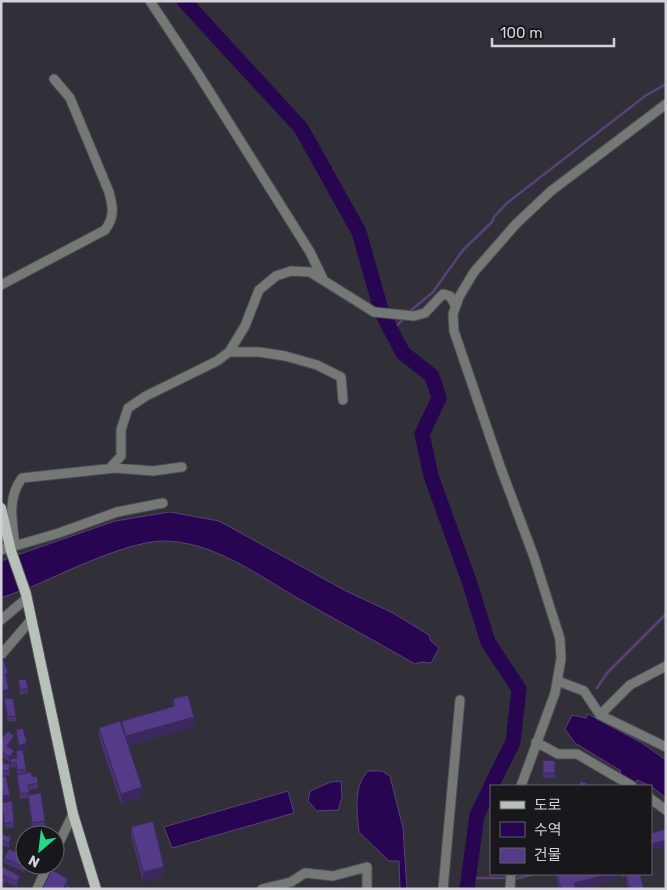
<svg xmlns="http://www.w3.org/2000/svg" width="667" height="890" font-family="Rubik,'Noto Sans KR',sans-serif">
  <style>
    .water { fill: #270550; stroke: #5a4278 }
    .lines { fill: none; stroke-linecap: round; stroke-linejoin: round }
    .stream { stroke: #5a4278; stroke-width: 2.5 }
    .river { stroke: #270550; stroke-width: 15 }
    .minor-casing { stroke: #4e4c55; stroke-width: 11 }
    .major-casing { stroke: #4e4c55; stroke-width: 12 }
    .minor { stroke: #747975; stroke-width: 9 }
    .major { stroke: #b7c1ba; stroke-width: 10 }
    .wall { fill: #483374 }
    .shaded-wall { fill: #3b295e }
    .building { fill: #543b87; stroke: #3b295e }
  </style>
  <rect width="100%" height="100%" fill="#312f38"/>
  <path class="water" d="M170,512L219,521L346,591L393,613L429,635L430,640L439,648L431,663L421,662L415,664C377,642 338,621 299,599C258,575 211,540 161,541C124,543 63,573 29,588L17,555L115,521Z
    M9,558L20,591L1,598V561Z
    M588,714L642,743L666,760V798L651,786L637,780L635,783L620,774L621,771L575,743L565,729L572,715L586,718Z
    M368,771H382L390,776L403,828L407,889H400L399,861H389L359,832C357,811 353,787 368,771Z
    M341,781L342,797L338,810L317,811L308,801L310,791L331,782Z
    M288,791L294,813L172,848L164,827Z"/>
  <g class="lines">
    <path class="stream" d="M409,312L433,292L463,250L492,222L494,217L507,203L645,96L666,84
      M392,331L404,318
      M597,688L607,673L666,614
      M468,878H508
      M515,879L534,874"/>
    <path class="river" d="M184,1L301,128L359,232L382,313L403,353L432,376L439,398L422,434L431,476L469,581L488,642L519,689L513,742L491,786
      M467,889L477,815L491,787"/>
    <defs>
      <path id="minor" d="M150,1L199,75L310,252L323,279
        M1,285L105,230C115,217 113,207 109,192L70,98L54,79
        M229,352L245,326L259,290L276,276L291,271L310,272L374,312L414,316L425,313L443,294L450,296L455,305
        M110,468L121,456V430L128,408L146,396L217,361L229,352H259L285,356L317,365L341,377L343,400
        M15,545C12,521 7,498 22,478L115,468L153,471L182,467
        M1,550L59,533L117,512L163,503
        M1,620L27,598
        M1,655L31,620
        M558,681L584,691L600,715L666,747
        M600,715L630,685L666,666
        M536,742L558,754H577L632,786
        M521,786L555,693L561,659L560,639L534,557L500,466L454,331L453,314L459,297L474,272L516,224L551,191L666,104
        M651,799L666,810
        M55,851L73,814
        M37,889L48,865
        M262,889L291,882L305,873L333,876L367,867V889
        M443,889L460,700
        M510,889L511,874"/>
      <path id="major" d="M1,508L11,551L26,594L73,814L96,889"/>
    </defs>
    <use href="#minor" class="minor-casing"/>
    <use href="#major" class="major-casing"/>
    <use href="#minor" class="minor"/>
    <use href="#major" class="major"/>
  </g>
  <path class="wall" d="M18,680L28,688V693L20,695Z
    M4,699L16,716V721L8,722L4,704Z
    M173,699L194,727L128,745L142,797L121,804L99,738V728H122V721L173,707Z
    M16,730L27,748L19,750L16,735Z
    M1,739L14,741L9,748L14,756L12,759H16V751L26,769V773L32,777L38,783V788L29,790L30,795L45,821V828L32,830L28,798L20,799L17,780V775L16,767L11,768L10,761L9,762L1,756Z
    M543,760L555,761V778H543Z
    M1,763L10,769L9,776L1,775Z
    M1,803L14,822V827L5,829L1,808Z
    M131,827L164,876L143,882L131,836Z
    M1,834L11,842L9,848L1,845Z
    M25,837V852L18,850V845Z
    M20,856L25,865H28L24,872L4,863V858Z
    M1,866L20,881L17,887L6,882V885L4,889H1Z
    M556,874H616V880L580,889H559L556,877Z
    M621,874H640L644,889H628L626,883V877L622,878Z"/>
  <path class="shaded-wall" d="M8,673V680L5,681V674Z
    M9,689V697L1,699V691Z
    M194,717V727L126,745V736Z
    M14,736V741L7,751V746Z
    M27,743V748L19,750V745Z
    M14,751V756L9,762V757Z
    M142,787V797L121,804V794Z
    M10,795V800L3,801V796Z
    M11,837V842L9,848V843Z
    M666,840V847L651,851V844Z
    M25,865H28L24,872V867Z
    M164,867V876L143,882V872Z
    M610,874H616V880L580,889H574V883Z
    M20,876V881L17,887V882Z
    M68,879V889H63Z
    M6,880V885L3,889V885Z"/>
  <path class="building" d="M3,658L8,673L5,674L9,689L1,691V659Z
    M26,679L28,688L20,690L18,680Z
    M188,695L194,717L126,736L122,721L175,706L173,699Z
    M13,698L16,716L8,717L4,699Z
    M120,721L142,787L121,794L99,728Z
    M23,728L27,743L19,745L16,730Z
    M8,731L14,736L7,746L14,751L9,757L1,751V739Z
    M23,750L26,769L17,770L16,762L11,763L10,759L17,758L16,751Z
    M543,760L555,761V773H543Z
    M1,763L10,764L9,771L1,770Z
    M31,772L32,777L37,776L38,783L28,785L30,792L20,794L17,775Z
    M6,776L10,795L3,796L1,788V777Z
    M580,781L587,783L586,786H579Z
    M41,793L45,821L32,823L28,795Z
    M12,801L14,822L5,824L1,803Z
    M153,821L164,867L143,872L131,827Z
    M666,829V840L651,844V833Z
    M1,834L11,837L9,843L1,840Z
    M21,835L25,837V847L18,845Z
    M9,849L20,854L19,856L25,858V865L24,867L4,858Z
    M1,866L20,876L17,882L1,874Z
    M52,870L68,879L63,889H42Z
    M557,874H610L574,883L576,889H561Z
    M632,874H640L644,889H630L626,875Z
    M1,876L6,880L3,885L1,884Z
    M68,884L70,889H66Z"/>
  <rect width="667" height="890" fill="none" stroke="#d2d1d7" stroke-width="5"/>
  <rect x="490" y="785" width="162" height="90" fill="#18171c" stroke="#626167"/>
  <rect x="500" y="801" width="25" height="8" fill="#b7c1ba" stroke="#626167"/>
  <text x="534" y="810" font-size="15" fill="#d2d1d7">도로</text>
  <rect x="500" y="822" width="25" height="15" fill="#270550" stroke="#626167"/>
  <text x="534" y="835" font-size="15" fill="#d2d1d7">수역</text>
  <rect x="500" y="848" width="25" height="15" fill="#543b87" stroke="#626167"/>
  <text x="534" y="860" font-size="15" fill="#d2d1d7">건물</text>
  <g transform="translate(40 850) rotate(208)"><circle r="24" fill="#18171c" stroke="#626167"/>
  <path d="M0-4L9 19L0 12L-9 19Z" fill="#24d886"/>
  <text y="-8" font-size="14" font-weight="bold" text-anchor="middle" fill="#d2d1d7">N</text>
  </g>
  <path d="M492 38v8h122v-8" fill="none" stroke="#d2d1d7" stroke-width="2.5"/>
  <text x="500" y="38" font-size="15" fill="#d2d1d7" stroke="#18171c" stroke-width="4" paint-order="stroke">100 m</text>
</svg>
